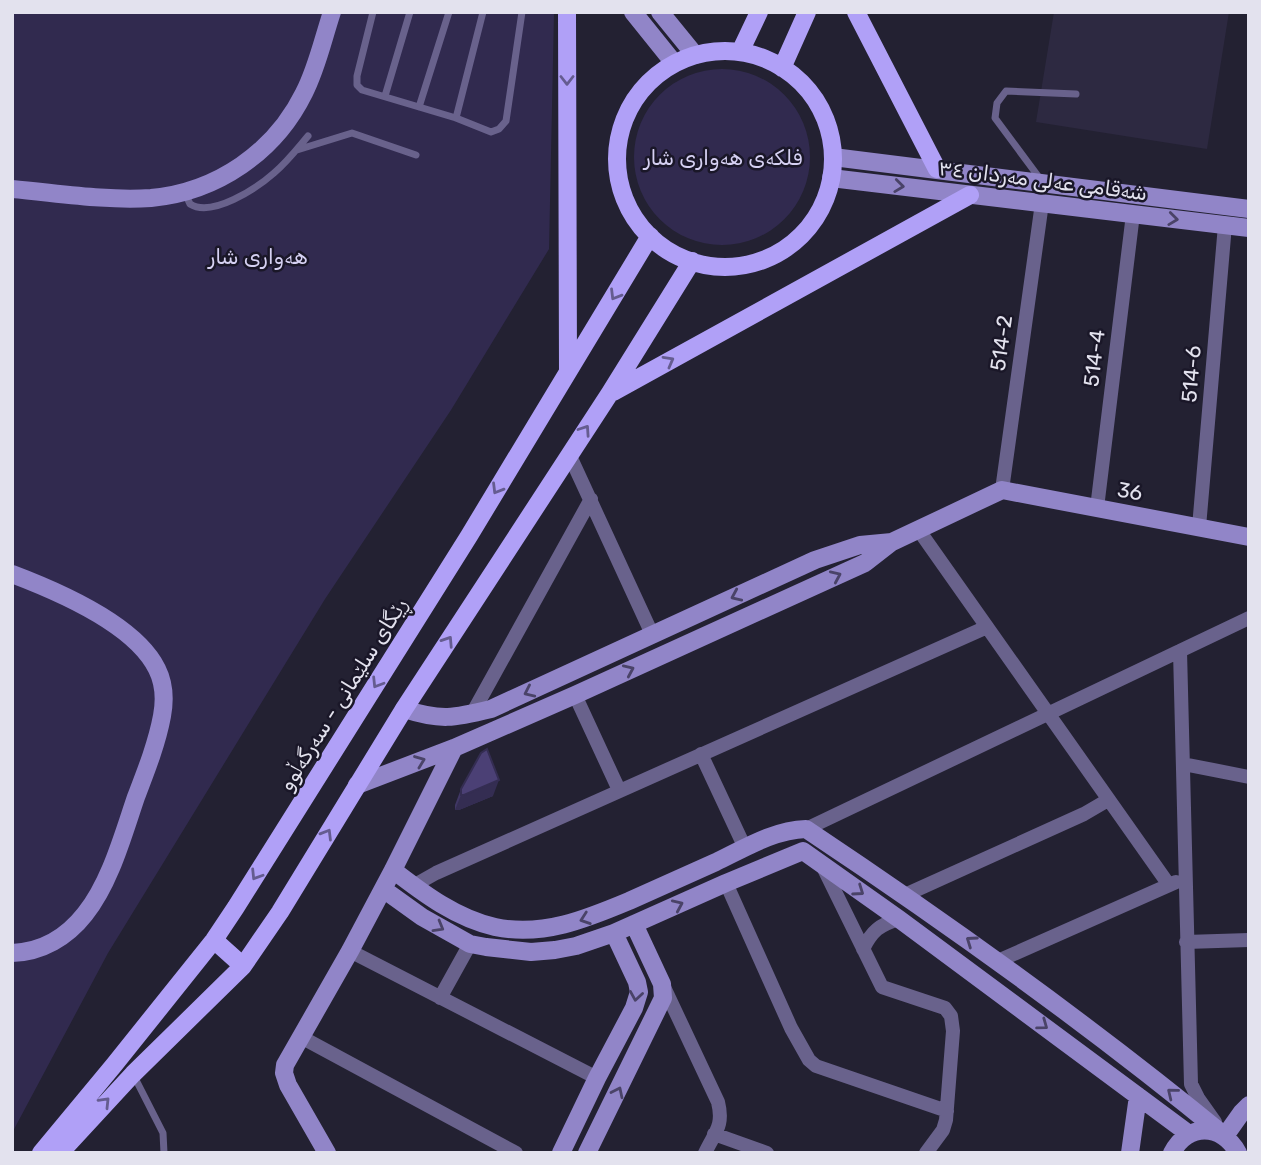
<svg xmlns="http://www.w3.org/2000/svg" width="1261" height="1165" font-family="Rubik,'Noto Naskh Arabic',sans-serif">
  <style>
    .built { fill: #2d2941 }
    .green { fill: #312a4f }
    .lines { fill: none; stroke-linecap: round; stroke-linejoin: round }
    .lane { stroke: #69628c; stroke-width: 7 }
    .street { stroke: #69628c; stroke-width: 14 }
    .secondary { stroke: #9185c8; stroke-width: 18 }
    .primary { stroke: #b0a0f7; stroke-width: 18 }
    .wall { fill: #403765 }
    .shaded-wall { fill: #342d52 }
    .building { fill: #4b4075; stroke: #342d52; stroke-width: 2 }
    .oneway { stroke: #655c90 }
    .oneway2 { stroke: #4a4368 }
    .labels { text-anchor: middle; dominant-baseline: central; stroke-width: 5; stroke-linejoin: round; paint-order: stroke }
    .park-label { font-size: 21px; fill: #d6d1f3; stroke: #1a1728 }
    .street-label { font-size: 21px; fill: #e3e2ee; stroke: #1a1728 }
  </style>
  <rect width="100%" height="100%" fill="#232132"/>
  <path class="built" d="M1054,12H1229L1207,149L1036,122Z"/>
  <path class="green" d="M12,12H554L549,249L451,410L325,599L108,953L12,1133Z
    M634 157a88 88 0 1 1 176 0a88 88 0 1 1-176 0Z"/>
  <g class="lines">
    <path class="lane" d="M373,12L357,76V85L362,90L456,118L491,132L499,129L506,121L522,12
      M385,96L410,12
      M419,107L449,12
      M456,118L483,12
      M297,150L352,133L416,155
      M1041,180L995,118L997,103L1006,91L1076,94
      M185,193L190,204C212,218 257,188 274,173C287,162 297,149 308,136
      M134,1076L163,1133L164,1153"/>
    <path class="street" d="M569,454L652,634
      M1002,490L1042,203
      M1097,508L1133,214
      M1199,527L1225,225
      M918,529L1169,885
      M1180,651L1191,1084L1198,1098L1215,1122
      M575,695L619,790
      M472,714L591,499
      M701,754L745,848
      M1183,764L1249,777
      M806,829L1249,618
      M822,865L882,987L945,1008L951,1016L953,1031L946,1120L943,1130L926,1153
      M726,883L791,1028L809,1060L816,1066L947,1111
      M413,886L436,873L987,627
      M905,895L1084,814L1108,800
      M1186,942L1249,940
      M863,949C872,931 879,925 899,919
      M350,951L597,1078
      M998,961L1176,882
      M663,985L718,1102C724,1126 715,1132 705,1153
      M440,998L470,944
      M301,1037L516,1153
      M714,1134L767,1153"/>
    <path class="secondary" d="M633,12L674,63
      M660,12L695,55
      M833,157L1249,209
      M831,178L1249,228
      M12,189C58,193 105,201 151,198C217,192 275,152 304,93C317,68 323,39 332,12
      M12,574C57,591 135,624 157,669C164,683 165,700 162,716C157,743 146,771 136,797C123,835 110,883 85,914C67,937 42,952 12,953
      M404,709C441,721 454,718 491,709L815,560L860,545L892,542
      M357,785L454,748L575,695L865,563L892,542L1002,490L1249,537
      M393,870C424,894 456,918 495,927C543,937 586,919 629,901C658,888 687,875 716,862C745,848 774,830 806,829C950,925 1091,1026 1225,1136L1242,1112L1249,1105
      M383,889L422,917L470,944L486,947L531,952L555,950L576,946L614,933L726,883L803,851L899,919L1189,1134
      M327,1153L288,1085L284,1073L285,1065L350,951L393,870L454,748
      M561,1153L597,1078L634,1008L639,992L637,982L614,933
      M587,1153L663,998L662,984L634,924
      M1130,1153L1138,1096
      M1172,1153C1187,1123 1222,1123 1238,1153"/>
    <path class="primary" d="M567,12L568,369
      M856,12L937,169
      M617 159a108 108 0 1 1 216 0a108 108 0 1 1-216 0Z
      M740,52L759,12
      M782,68L807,12
      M613,392L970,195
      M214,940L243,966
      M41,1153L114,1065L214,940L236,907L469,536L650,236
      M60,1153L133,1074L243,966L280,912L404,709L610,393L692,261"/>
  </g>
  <path class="wall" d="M461,789L493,796L459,810H455V805Z"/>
  <path class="shaded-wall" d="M499,780L493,796L459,810H455L461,795Z"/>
  <path class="building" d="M487,749L499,780L464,795H461V789L481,753Z"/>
  <defs><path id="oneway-chevron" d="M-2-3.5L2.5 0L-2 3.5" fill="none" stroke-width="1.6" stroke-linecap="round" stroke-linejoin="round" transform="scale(1.75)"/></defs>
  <g class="oneway">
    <use href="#oneway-chevron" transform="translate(567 80) rotate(90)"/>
    <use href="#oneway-chevron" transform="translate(615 295) rotate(121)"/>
    <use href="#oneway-chevron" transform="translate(669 361) rotate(-29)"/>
    <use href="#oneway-chevron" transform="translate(585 430) rotate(-56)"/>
    <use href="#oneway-chevron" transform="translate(497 489) rotate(121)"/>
    <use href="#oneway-chevron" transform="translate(448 641) rotate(-57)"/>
    <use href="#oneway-chevron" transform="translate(377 683) rotate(122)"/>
    <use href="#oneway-chevron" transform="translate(327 834) rotate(-59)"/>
    <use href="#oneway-chevron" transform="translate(256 875) rotate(122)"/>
    <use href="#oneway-chevron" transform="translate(105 1102) rotate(-46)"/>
  </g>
  <g class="oneway2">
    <use href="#oneway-chevron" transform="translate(899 186) rotate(7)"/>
    <use href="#oneway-chevron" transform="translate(1173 219) rotate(7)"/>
    <use href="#oneway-chevron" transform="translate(836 576) rotate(-24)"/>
    <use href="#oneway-chevron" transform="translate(736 596) rotate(156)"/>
    <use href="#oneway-chevron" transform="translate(629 670) rotate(-24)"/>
    <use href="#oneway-chevron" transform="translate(529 692) rotate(155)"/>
    <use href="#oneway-chevron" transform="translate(420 761) rotate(-21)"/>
    <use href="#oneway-chevron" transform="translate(859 891) rotate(35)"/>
    <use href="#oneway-chevron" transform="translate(678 905) rotate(-24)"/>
    <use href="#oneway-chevron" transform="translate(585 919) rotate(161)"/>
    <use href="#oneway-chevron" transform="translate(439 927) rotate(30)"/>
    <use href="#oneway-chevron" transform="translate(971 941) rotate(-145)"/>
    <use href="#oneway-chevron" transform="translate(636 996) rotate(99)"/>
    <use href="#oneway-chevron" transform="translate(1043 1025) rotate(36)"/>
    <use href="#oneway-chevron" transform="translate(618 1092) rotate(-64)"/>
    <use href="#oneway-chevron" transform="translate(1172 1093) rotate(-141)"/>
  </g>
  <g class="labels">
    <g class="park-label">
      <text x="723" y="157">فلکەی هەواری شار</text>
      <text x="258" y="256">هەواری شار</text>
    </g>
    <g class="street-label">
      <text transform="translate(1043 180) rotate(7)">شەقامی عەلی مەردان ٣٤</text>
      <text transform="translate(1001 343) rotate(-82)">514-2</text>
      <text transform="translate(1094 358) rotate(-83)">514-4</text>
      <text transform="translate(1191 374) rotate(-85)">514-6</text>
      <text transform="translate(1130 491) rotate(11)">36</text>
      <text transform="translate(343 694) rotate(-58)">ڕێگای سلێمانی - سەرگەڵوو</text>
    </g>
  </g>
  <rect width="1261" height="1165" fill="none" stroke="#e3e2ee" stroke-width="28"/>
</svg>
